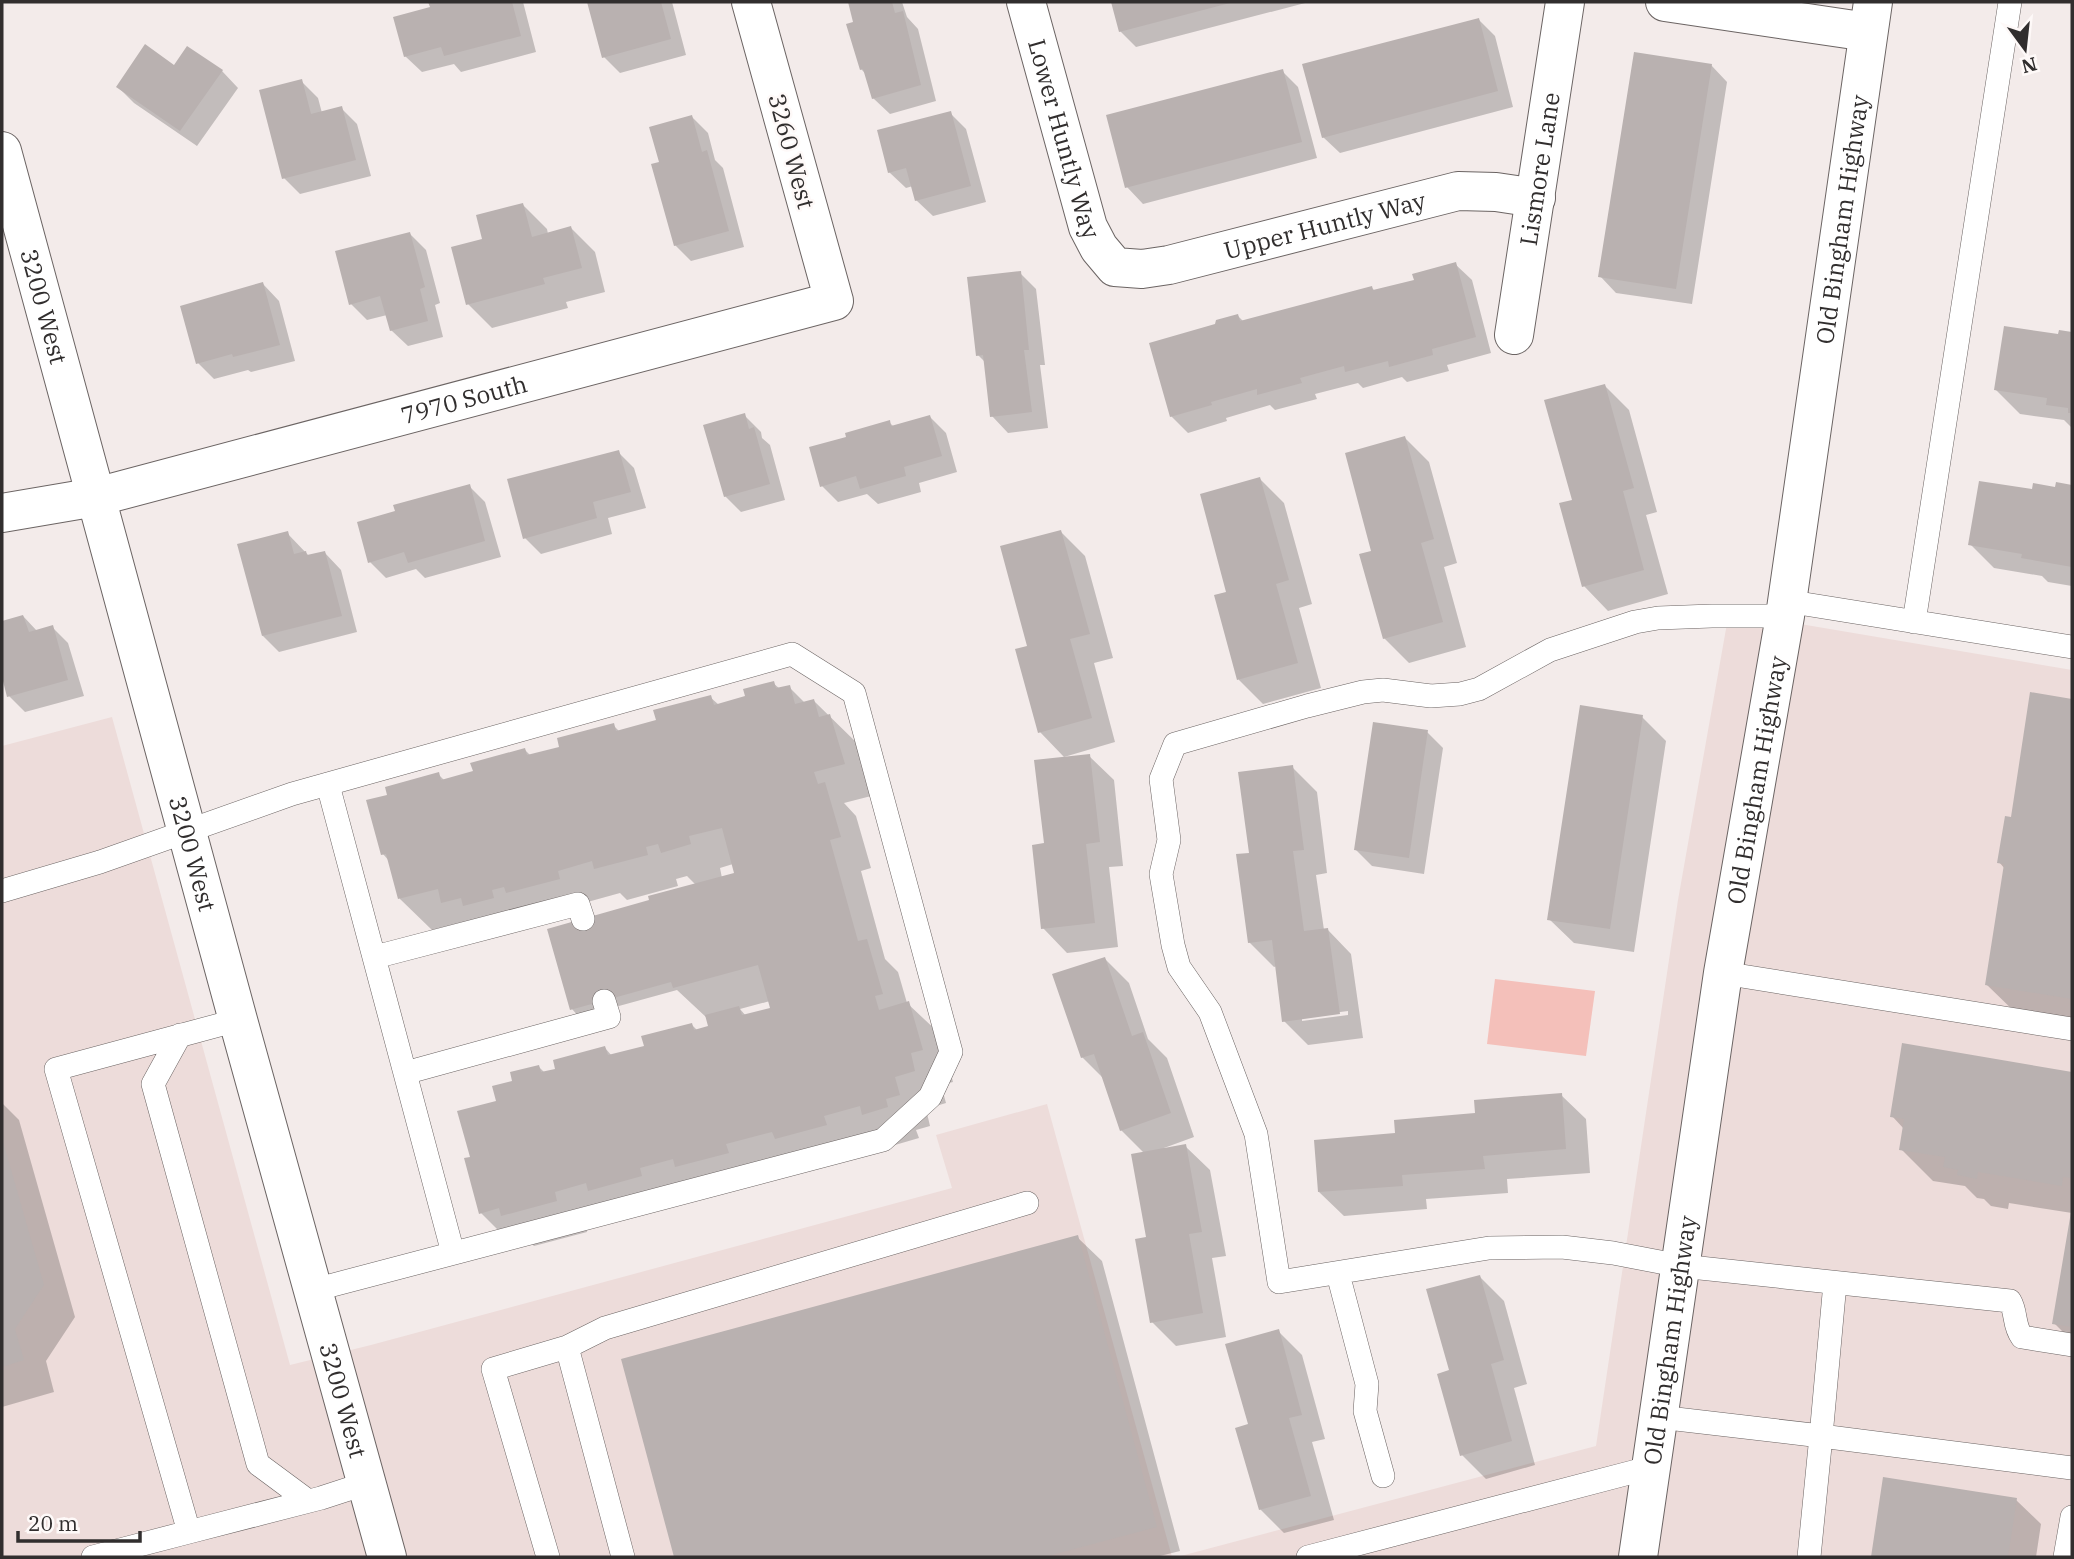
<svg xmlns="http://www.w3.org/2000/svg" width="2074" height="1559" font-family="'IBM Plex Serif',serif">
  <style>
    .built { fill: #eddcda }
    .green { fill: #f4c0ba }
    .shadow { fill: #0003; fill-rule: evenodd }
    .building { fill: #b9b1b0 }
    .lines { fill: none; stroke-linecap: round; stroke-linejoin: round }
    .service-casing { stroke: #6b6463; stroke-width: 24 }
    .minor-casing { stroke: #6b6463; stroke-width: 40 }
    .tertiary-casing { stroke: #6b6463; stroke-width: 40 }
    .service { stroke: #fff; stroke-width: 23 }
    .minor { stroke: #fff; stroke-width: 38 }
    .tertiary { stroke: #fff; stroke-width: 38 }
    .labels { text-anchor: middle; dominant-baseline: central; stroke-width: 5; stroke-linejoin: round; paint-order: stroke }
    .street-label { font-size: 24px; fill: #312e2e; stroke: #fef9f8 }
  </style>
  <rect width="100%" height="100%" fill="#f3ebea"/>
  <path class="built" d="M1729,612L2072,670V1557H1177L1596,1446L1678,900Z
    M112,717L290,1365L371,1345L952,1188L936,1135L1047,1104L1172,1557H2V746Z"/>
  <path class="green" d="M1495,979L1595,991L1586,1056L1487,1044Z"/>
  <path class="shadow" d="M434,2H523L536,52L461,72L454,64L422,72L405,56L432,8L430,3Z
    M589,2H672L686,55L620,73L604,57Z
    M849,2H902L907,17L918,29L936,101L890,114L873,98L867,75L861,69L856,24Z
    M1112,2H1309L1136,47L1120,31Z
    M1479,20L1495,36L1513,107L1340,153L1323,137Z
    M188,48L222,71L238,88L197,146L134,103L118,87L175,67Z
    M1711,65L1727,82L1692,304L1616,293L1600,276Z
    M1282,71L1298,87L1317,158L1143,204L1127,187Z
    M301,81L318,98L322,113L341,108L357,124L371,176L300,194L284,178Z
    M950,113L966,129L986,202L933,216L916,200L913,186L906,188L889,172Z
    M692,117L708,133L715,160L723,168L744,247L691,261L675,245L661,164Z
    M523,205L547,229L548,234L571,228L595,252L605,292L566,302L568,308L492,328L468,304L484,240Z
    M410,234L426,250L440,303L435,305L443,337L408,346L391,330L387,315L367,320L351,304Z
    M1455,264L1472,280L1491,353L1447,365L1449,371L1407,382L1402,377L1363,388L1358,383L1315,394L1317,399L1275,410L1270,405L1226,418L1227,421L1188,433L1171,416L1217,326L1238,316L1244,322L1372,288L1376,292L1416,281Z
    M1020,273L1036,289L1045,365H1040L1048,428L1008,433L992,416L985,362L978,355Z
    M263,284L279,301L295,361L251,372L248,370L214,379L198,363Z
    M2060,332L2072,334V428L2064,420L2020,414L1995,389L2059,336Z
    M1605,386L1629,410L1657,512L1646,515L1668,594L1608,611L1584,586L1574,501Z
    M744,415L761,432L762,438L770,445L785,500L741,512L725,496Z
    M930,417L946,433L957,472L919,483L921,492L878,504L867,494L838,502L822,486L848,438L889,422L894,427Z
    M1405,438L1429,462L1457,563L1444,567L1466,647L1409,663L1384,638L1374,552Z
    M618,452L634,468L646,508L608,518L612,534L541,554L525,538Z
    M1260,479L1284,503L1312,604L1299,608L1321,688L1263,704L1239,680L1216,597L1229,593Z
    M2057,484L2072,487V586L2048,582L2042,576L1994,568L1970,544L2034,491L2057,489Z
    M469,486L485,502L501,557L425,578L416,569L386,578L370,562L397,512Z
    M1061,532L1085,556L1113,658L1094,663L1115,742L1064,757L1040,732L1029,647Z
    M287,533L310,557L325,553L341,570L357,632L279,652L263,636Z
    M23,616L37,631L52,627L68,643L84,696L25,712L9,696L2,671V623Z
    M773,683L780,689L789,687L805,703L814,701L861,747L875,795L844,803L856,816L871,868L861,871L885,959L898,972L907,1003L940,1034L953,1082L941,1085L946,1103L926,1109L930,1126L916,1130L919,1138L895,1145L888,1138L759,1184L708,1198L701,1191L672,1207L621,1221L615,1215L585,1223L587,1232L534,1246L528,1240L512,1244L481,1213L472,1158L498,1102L514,1082L538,1066L545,1073L557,1070L605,1048L612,1056L646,1047L692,1025L698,1031L710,1028L707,1018L677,990L579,1017L572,1009L651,902L696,885L687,876L676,879L678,886L627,900L620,893L475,933L463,922L432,930L400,899L390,862L383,854L389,796L438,774L445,781L475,772L525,750L531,756L562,748L613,725L620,732L658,721L710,697L719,705L747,697ZM733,864L736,874L722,878L720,868ZM770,1001L772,1009L746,1016L740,1009Z
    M2032,694L2072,701V1025L2019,1016L1987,985L2005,869L1999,862L2013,819Z
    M1642,717L1666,741L1634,952L1574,943L1549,919Z
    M1427,732L1443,748L1424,874L1372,866L1356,850Z
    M1089,756L1114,780L1123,866L1109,867L1118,947L1067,953L1043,928L1046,844Z
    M1292,767L1317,792L1327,873L1316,875L1324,930L1327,929L1351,954L1363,1038L1308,1045L1284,1021L1277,966L1274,967L1249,942ZM1348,1011V1015L1302,1021V1017Z
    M1105,959L1129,983L1148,1039L1167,1058L1194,1137L1164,1148L1165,1150L1185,1146L1210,1170L1226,1256L1212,1258L1226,1337L1176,1346L1152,1322L1145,1154L1121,1130L1104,1079L1082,1057Z
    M1904,1045L2072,1074V1213L2009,1203L2008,1209L1991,1206L1984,1199L1977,1198L1965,1186L1933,1181L1901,1149L1904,1129L1892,1116Z
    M1561,1095L1586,1119L1590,1173L1507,1179L1508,1193L1426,1199L1427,1209L1344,1216L1319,1192L1397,1135Z
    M2,1103L19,1120L75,1317L46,1361L54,1392L2,1407Z
    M2072,1215V1341L2054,1323Z
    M1077,1237L1102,1261L1180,1551L1156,1557H676L623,1360Z
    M1480,1277L1504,1301L1527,1384L1514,1388L1535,1465L1486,1479L1462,1455L1451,1372Z
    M1278,1331L1302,1355L1325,1439L1312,1442L1334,1520L1284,1533L1260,1509L1250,1426Z
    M1884,1479L2016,1500L2041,1524L2036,1557H1872Z"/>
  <path class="building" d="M428,2H512L521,36L444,56L441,47L404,57L393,17L430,7Z
    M587,2H661L671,39L602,58Z
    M848,2H892L895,13L903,11L921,85L872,99L863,69L860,70L846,24L853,22Z
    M1111,2H1230V3L1119,32Z
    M1479,18L1498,91L1322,138L1302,64Z
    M145,44L174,65L187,46L223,70L180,131L116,87Z
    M1634,52L1712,64L1676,289L1598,277Z
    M1283,69L1302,142L1125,188L1106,115Z
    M302,79L311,114L342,106L356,160L282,179L259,90Z
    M951,111L971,186L915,201L906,168L888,173L877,130Z
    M692,115L702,152L707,150L729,231L674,246L651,164L659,162L649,127Z
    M523,203L532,237L571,226L582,268L543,278L545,284L466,305L451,247L482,239L476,215Z
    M410,232L425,287L420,289L428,321L390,331L380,296L349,305L335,251Z
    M1456,262L1476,337L1432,349L1433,355L1389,367L1388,361L1345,372L1344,366L1300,378L1302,383L1257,395V389L1211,402L1212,405L1170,417L1149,343L1215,324L1216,320L1238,314L1240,321L1372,286L1373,290L1414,280L1412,274Z
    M1021,271L1029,350H1024L1032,412L990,417L983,355L976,356L967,277Z
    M263,282L280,345L233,357L232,354L196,364L180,306Z
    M2004,326L2058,334L2059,330L2072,332V413H2068V408L2046,405L2047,398L1994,390Z
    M1605,384L1634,488L1623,491L1644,570L1582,587L1559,503L1572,500L1544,400Z
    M745,413L749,429L754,427L770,484L724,497L703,425Z
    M930,415L942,456L904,467L906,476L860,489L856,476L820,487L809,447L846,437L845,433L890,420L891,426Z
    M1405,436L1434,539L1421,543L1443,622L1383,639L1359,554L1371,551L1345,453Z
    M619,450L631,492L593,502L597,518L523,539L507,479Z
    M1260,477L1289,580L1276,584L1298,663L1237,680L1214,595L1226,592L1200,494Z
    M1979,481L2032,489L2033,483L2055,487L2056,482L2072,485V567L2021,558L2022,554L1968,545Z
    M470,484L485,541L408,563L404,552L368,563L357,522L395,511L393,505Z
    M1061,530L1090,634L1070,639L1092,718L1038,733L1015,649L1027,646L1000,546Z
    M288,531L294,554L306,551L307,555L325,551L342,616L262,636L237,544Z
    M23,615L29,632L53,625L68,680L7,697L2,677V621Z
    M774,681L776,688L790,685L795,704L814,699L819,717L830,714L845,764L814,772L818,784L825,782L841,837L830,840L858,941L867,939L883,994L875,996L879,1010L909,1001L923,1050L911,1053L915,1071L895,1077L900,1095L886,1099L888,1107L862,1115L860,1106L824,1116L827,1125L775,1139L772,1132L726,1144L729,1153L675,1167L673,1159L640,1168L642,1176L588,1191L586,1183L555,1192L557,1201L501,1216L499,1208L479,1214L464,1158L470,1157L457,1111L496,1101L492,1086L512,1081L510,1072L539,1065L541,1072L555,1069L553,1060L605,1046L608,1055L644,1046L641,1036L692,1023L694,1030L708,1026L705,1015L739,1006L742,1015L770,1008L758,965L673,988L671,982L570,1010L547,929L649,900L648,896L734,873L722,828L689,836L691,844L661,853L658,844L646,847L648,855L594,869L592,861L558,871L560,879L506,893L504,887L492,890L494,898L463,906L461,898L441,903L438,889L398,899L386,854L381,855L366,800L387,795L385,787L439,772L441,780L473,771L470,763L525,748L527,755L559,747L557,738L614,723L616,731L656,720L653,710L711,695L714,705L745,696L743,689Z
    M2030,692L2072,699V999L1985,985L2004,864L1997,863L2005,816L2011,817Z
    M1580,705L1643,715L1610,929L1547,920Z
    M1373,722L1428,730L1409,858L1354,850Z
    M1090,754L1100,842L1086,844L1095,923L1041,929L1032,845L1044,843L1034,760Z
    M1293,765L1304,850L1293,851L1304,931L1328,928L1340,1014L1282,1022L1272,940L1248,943L1236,854L1249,853L1238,772Z
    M1105,957L1132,1036L1143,1032L1171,1113L1120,1131L1094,1054L1081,1058L1052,974Z
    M1902,1043L2072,1072V1178L2063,1177L2062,1186L1978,1172L1977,1179L1957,1175L1958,1170L1943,1167L1945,1157L1899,1150L1904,1119L1890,1117Z
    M1562,1093L1566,1149L1483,1156L1485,1169L1402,1175L1403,1186L1318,1192L1314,1140L1395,1133L1394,1120L1475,1113L1474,1100Z
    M2,1138L44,1285L15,1329L24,1360L2,1367Z
    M1186,1144L1202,1232L1189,1234L1203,1313L1150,1323L1135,1239L1146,1237L1131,1154Z
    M2071,1212L2072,1213V1327L2052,1324Z
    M1078,1235L1157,1527L1044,1557H674L621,1359Z
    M1480,1275L1504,1360L1491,1364L1512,1441L1460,1456L1437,1374L1449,1370L1426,1289Z
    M1279,1329L1302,1415L1289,1418L1311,1496L1259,1510L1235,1428L1248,1424L1225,1344Z
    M1883,1477L2017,1498L2008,1557H1871Z"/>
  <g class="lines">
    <defs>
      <path id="service" d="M1786,601L2072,647
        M1785,616H1712L1658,618L1635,622L1550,650L1479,689L1460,694L1431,696L1383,690L1363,692L1307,706L1175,744L1161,779L1169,840L1161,874L1173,945L1179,967L1210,1012L1256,1134L1279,1282L1489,1248L1562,1247L1613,1253L1681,1266L2010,1301C2017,1313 2013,1325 2022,1337L2072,1345
        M1914,622L2010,2
        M328,785L453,1253
        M2,891L100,862L292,794L792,654L854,693L951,1052L930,1097L883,1140L314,1290
        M375,957L578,904L583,919
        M1723,973L2072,1029
        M238,1020L56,1069L189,1532L321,1498L367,1483
        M180,1035L153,1084L258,1464L308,1501
        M405,1073L609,1017L604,1001
        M1338,1274L1367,1384L1365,1411L1383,1476
        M1835,1283L1821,1436L2072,1468
        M567,1347L605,1328L1027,1203
        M1659,1417L1821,1436L1809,1557
        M93,1557L189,1532
        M548,1557L493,1369L567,1347L623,1557
        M1308,1557L1652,1467
        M2065,1557L2072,1517"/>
      <g id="minor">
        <path id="s1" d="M1026,2L1088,227L1099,248L1115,267L1142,269L1169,265L1458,191L1496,192L1536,198"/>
        <path d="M1665,2L1868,32"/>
        <path id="s2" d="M1514,335L1565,2"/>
        <path id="s3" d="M2,513L96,497L834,301L751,2"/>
      </g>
      <g id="tertiary">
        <path id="s4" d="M2,151L238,1020L387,1557"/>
        <path id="s5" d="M1638,1557L1723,973L1785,616L1873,2"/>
      </g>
    </defs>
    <use href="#service" class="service-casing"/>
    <use href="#minor" class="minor-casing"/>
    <use href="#tertiary" class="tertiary-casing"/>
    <use href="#service" class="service"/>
    <use href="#minor" class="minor"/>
    <use href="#tertiary" class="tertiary"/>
  </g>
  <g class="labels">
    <g class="street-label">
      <text stroke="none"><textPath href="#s1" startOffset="142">Lower Huntly Way</textPath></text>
      <text transform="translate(792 151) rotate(75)">3260 West</text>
      <text stroke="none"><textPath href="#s2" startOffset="168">Lismore Lane</textPath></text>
      <text stroke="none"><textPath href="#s5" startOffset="1353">Old Bingham Highway</textPath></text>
      <text stroke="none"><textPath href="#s1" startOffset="497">Upper Huntly Way</textPath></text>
      <text stroke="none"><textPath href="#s4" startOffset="161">3200 West</textPath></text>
      <text stroke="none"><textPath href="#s3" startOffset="476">7970 South</textPath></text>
      <text stroke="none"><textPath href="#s5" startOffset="786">Old Bingham Highway</textPath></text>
      <text stroke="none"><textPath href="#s4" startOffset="728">3200 West</textPath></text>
      <text stroke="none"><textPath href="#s5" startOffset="219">Old Bingham Highway</textPath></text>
      <text stroke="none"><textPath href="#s4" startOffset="1295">3200 West</textPath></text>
    </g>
  </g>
  <rect width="2074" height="1559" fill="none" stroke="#312e2e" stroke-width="7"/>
  <g transform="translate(2025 49) rotate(165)" stroke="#fef9f8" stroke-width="5" paint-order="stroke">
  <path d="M0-5L12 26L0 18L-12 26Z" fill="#312e2e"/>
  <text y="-10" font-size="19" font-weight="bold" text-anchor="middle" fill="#312e2e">N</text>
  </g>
  <path d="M18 1531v10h122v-10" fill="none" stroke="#312e2e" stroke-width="3.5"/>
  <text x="28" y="1531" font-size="21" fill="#312e2e" stroke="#fef9f8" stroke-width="5" paint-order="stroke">20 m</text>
</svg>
